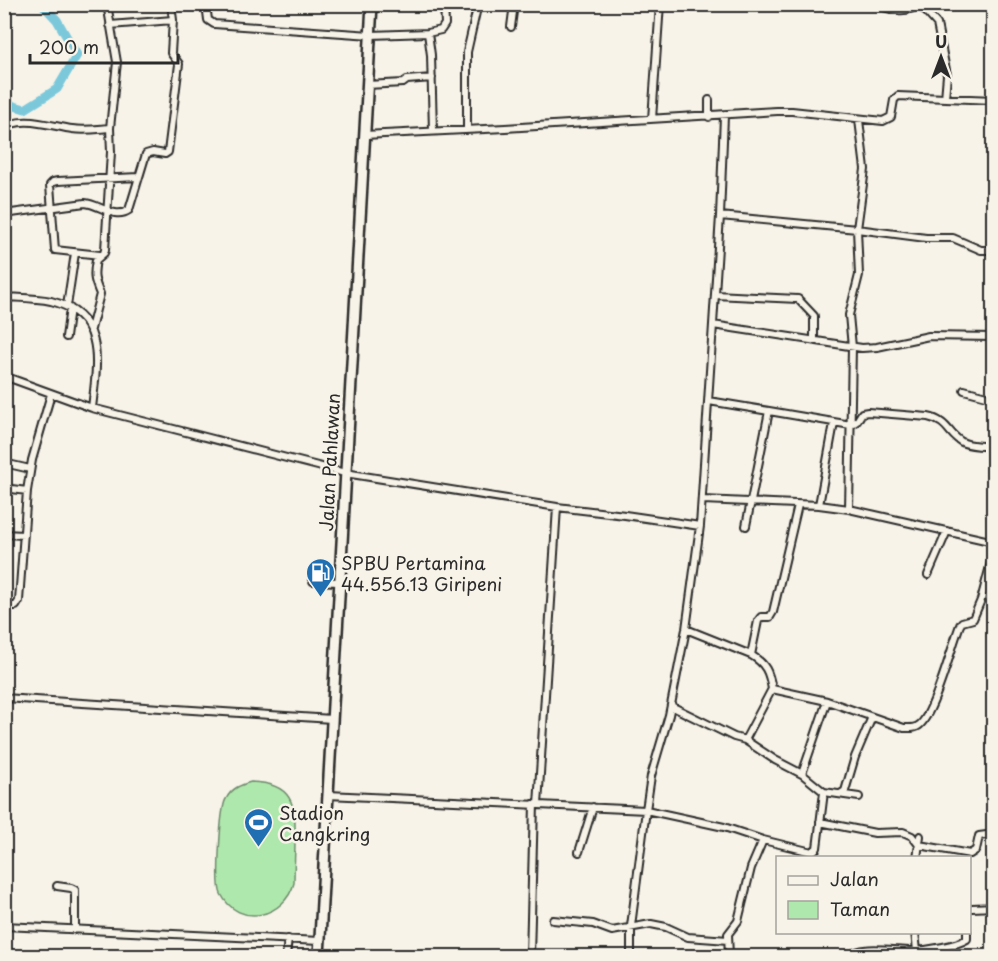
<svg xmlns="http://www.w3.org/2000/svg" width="998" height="961" font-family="'Playpen Sans',sans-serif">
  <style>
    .green { fill: #afe8ac; stroke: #6d8a6c; stroke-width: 1.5 }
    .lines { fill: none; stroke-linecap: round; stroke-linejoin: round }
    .river { stroke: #7cc8db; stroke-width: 9 }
    .minor-casing { stroke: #2b2b2b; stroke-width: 10 }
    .primary-casing { stroke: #2b2b2b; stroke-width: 14 }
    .minor { stroke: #f7f3e8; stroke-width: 6 }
    .primary { stroke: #f7f3e8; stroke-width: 9 }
    .labels { text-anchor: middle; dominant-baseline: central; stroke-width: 5; stroke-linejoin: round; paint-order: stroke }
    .street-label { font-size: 18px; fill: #2b2b2b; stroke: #f7f3e8 }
    .poi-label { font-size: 18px; fill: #2b2b2b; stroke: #f7f3e8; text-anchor: start }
  </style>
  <rect width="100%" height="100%" fill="#f7f3e8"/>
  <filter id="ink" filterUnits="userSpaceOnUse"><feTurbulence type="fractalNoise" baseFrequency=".0167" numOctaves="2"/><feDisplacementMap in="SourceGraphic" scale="12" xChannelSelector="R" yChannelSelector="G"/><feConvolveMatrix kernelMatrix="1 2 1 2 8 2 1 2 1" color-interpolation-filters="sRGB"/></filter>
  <g filter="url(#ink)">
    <path class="green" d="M251,782C293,783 296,804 295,840C295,854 294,869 294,883C285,917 239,929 221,894C216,885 220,808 226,799C232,788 240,785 251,782Z"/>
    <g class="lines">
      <path class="river" d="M4,103L25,109L57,89L77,55L57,20L42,4"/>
      <defs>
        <path id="minor" d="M206,4L208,20L214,24L371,35L428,33L441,30L445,24L444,4
          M874,4C888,9 907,15 920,4
          M920,5L937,24L938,29L947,75L945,98
          M110,25L173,20L171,4
          M511,27L514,4
          M428,33L431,55L433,131
          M367,85L403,83L407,80L432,78
          M709,117V100
          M652,119L660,4
          M859,120L865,169L857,229L926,238H953L981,250H994
          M4,130C17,113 54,127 72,129C85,131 97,129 110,128L117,62L107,4
          M467,130V52L477,8L481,5L513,6
          M364,135L505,128L777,111H792L883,121L891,117L894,100L898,96L994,100
          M4,214L85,203C99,204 115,220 129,210L146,154L153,152L165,154L168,152L179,64L171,53L173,20
          M720,216L857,229L859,275L849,315L852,347L849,509
          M100,255L55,250L50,185L53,182L58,181L138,177
          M715,295L798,299L814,316V339
          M4,297C20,298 36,298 51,301C107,315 97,364 92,408
          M67,306L75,253
          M713,325L862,348L877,347L929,336L994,337
          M91,329L100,294C94,280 93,276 96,260L104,253L105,250L111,152L110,128
          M66,337L70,308
          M4,376L92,408L345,473L557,507L625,515L700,526
          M964,390L994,398
          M709,401L769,411
          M4,463L30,469
          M4,488L27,491
          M703,500L819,505L849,509L994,542
          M819,505L834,423
          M746,526L769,411L851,425L857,421L862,413L868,412L928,417C949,421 949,437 964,443C972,446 984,446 994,447
          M4,534L24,535
          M928,575L947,531
          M313,581L339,582
          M4,606H16L19,601L27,491L32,460L51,394
          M686,629L751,655L758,621L761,617H770L773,612L798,505
          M4,698L332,719
          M827,701L904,728C909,728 914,729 918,726C933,718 952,645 960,625L962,622L973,619L981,600L994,551
          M671,706L734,737L745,740L772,689C769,672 766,664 751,655
          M745,740L775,760L802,774
          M824,792L859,797
          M840,794L845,791L855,757L872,717
          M328,795L646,810L724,827L763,840L812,852L817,848L824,792L802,774L827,701L772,689
          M538,805L557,507
          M820,822L875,833L903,832L912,836L919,845L970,854L976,850L979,836L994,834
          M579,852L593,807
          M917,858L920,836
          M57,886L71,888L75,890V930
          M993,907L994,841
          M972,908L994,907
          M553,920L593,924L612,931L651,924L666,927L688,937L728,940
          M4,926L320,941
          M915,932L917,951
          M286,956L288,939
          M530,956L534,804
          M631,956V926L646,810L651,776L669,715L686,629L700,526L720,216L724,116
          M729,956L728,934L738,921L751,868L763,840
          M850,956C859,944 899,952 915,951C928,950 956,946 967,939V932"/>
        <path id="primary" d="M319,956L372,4"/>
      </defs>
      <use href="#minor" class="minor-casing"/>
      <use href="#primary" class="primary-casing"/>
      <use href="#minor" class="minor"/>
      <use href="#primary" class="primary"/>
    </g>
  </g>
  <defs>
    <symbol id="fuel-pin" viewBox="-11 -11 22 30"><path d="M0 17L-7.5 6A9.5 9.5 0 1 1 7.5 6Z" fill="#1f6fb2" stroke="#f7f3e8"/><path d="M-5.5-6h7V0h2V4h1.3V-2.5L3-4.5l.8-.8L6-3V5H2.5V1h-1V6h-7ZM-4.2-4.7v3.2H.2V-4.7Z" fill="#fff"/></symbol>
    <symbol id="stadium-pin" viewBox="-11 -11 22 30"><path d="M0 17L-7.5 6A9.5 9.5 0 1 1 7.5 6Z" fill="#1f6fb2" stroke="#f7f3e8"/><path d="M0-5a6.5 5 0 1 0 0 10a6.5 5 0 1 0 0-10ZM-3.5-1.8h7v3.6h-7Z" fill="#fff"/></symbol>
  </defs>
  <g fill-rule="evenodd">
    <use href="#fuel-pin" x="304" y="556" width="33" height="45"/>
    <use href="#stadium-pin" x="242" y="806" width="33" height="45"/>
  </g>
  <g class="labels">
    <g class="street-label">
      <text transform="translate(329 462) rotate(-87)">Jalan Pahlawan</text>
    </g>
    <g class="poi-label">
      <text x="341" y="562">SPBU Pertamina<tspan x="341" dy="21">44.556.13 Giripeni</tspan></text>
      <text x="279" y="812">Stadion<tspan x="279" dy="21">Cangkring</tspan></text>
    </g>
  </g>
  <rect width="998" height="961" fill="none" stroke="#f7f3e8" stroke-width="24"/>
  <rect x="12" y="12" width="974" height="937" fill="none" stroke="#2b2b2b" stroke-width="2" filter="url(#ink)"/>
  <rect x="776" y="856" width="195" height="78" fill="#f7f3e8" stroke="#a5a39c" stroke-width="1.5"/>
  <rect x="788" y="876" width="30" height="9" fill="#f7f3e8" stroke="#a5a39c" stroke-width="1.5"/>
  <text x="830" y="886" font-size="18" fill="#2b2b2b">Jalan</text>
  <rect x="788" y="901" width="30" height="18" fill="#afe8ac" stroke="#a5a39c" stroke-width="1.5"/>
  <text x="830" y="916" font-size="18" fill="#2b2b2b">Taman</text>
  <g transform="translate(941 57)" stroke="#f7f3e8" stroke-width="4.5" paint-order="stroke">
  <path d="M0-4.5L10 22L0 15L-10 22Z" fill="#2b2b2b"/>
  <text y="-9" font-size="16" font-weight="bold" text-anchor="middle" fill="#2b2b2b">U</text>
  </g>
  <path d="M30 54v9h148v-9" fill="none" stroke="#2b2b2b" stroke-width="3"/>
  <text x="39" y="54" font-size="18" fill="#2b2b2b" stroke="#f7f3e8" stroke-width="4.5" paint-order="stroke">200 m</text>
</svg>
